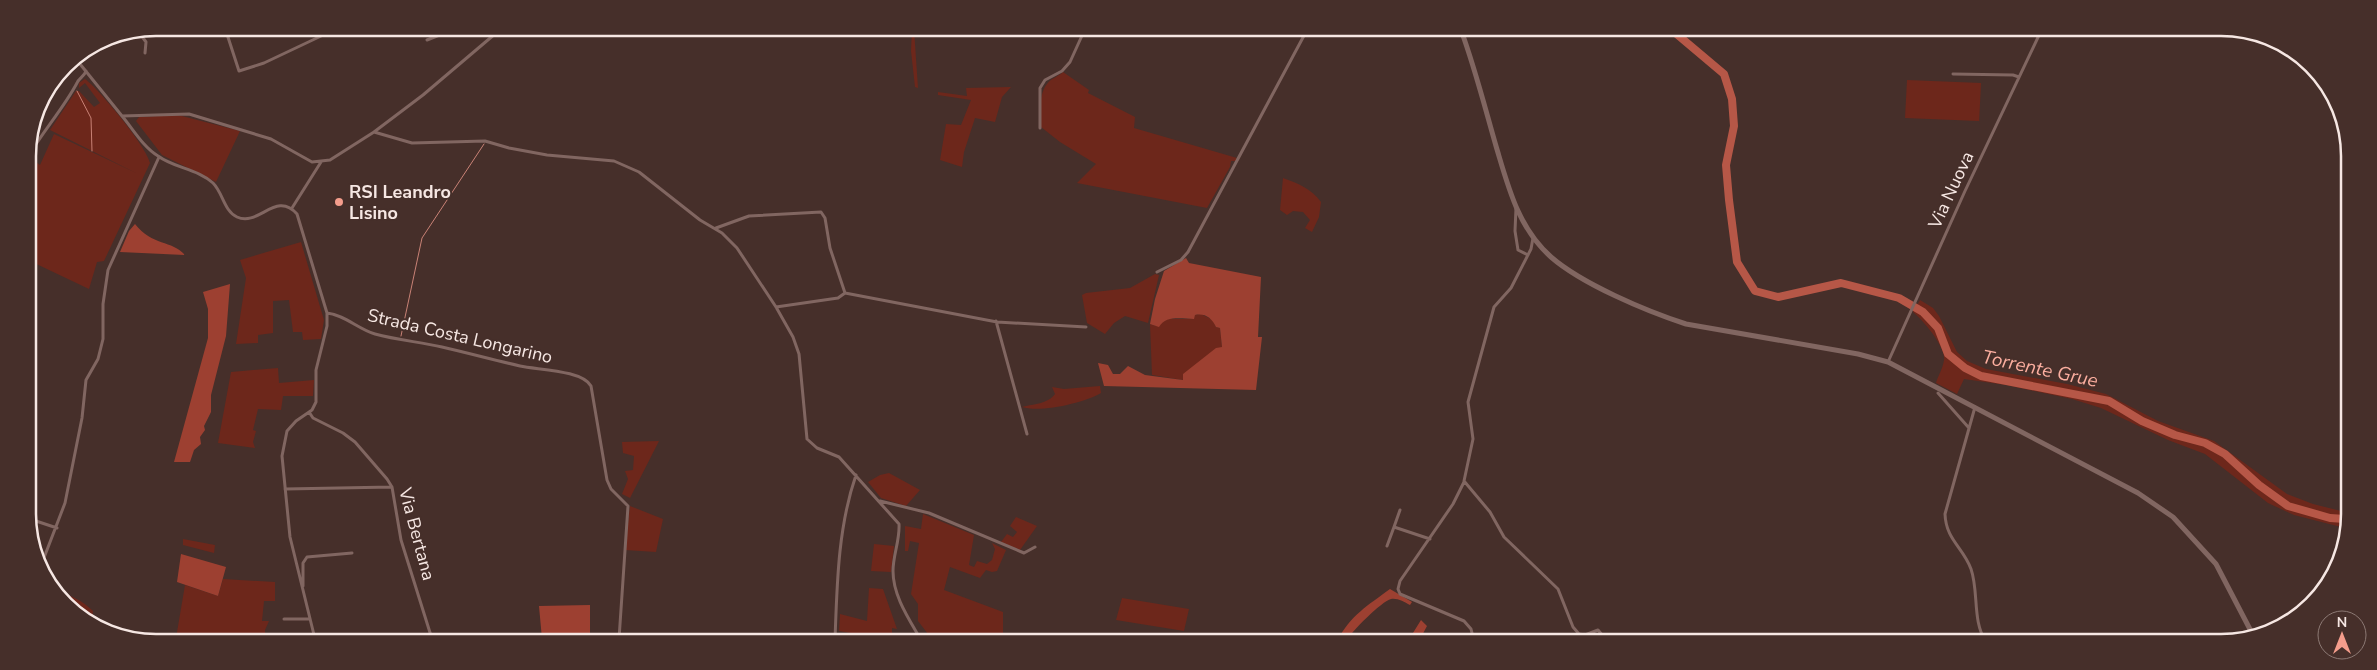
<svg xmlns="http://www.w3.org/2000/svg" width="2377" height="670" font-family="'Nunito Sans',sans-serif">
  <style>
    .green { fill: #6d271b }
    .forest { fill: #9d4031 }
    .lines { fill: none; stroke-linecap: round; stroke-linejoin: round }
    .stream { stroke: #c98276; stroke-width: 1 }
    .river { stroke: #b65747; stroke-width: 8 }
    .street { stroke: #816661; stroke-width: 3 }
    .secondary { stroke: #816661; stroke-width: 5 }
    .poi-dot { fill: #f49d8c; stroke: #462f2a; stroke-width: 2 }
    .labels { text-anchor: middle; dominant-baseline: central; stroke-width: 4; stroke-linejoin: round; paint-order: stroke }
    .street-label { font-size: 18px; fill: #f6e7e3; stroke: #462f2a }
    .poi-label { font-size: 18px; font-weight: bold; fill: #f6e7e3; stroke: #462f2a; text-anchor: start }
    .water-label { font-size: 19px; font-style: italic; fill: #fbae9f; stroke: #462f2a }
    .rim { fill: none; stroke: #f6e7e3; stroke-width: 2.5 }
  </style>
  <rect width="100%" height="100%" fill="#462f2a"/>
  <path class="green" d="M912,29H914L918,88L915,87L911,51Z
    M1063,72L1089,90L1088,93L1135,117L1134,128L1237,158L1236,161H1231L1230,167L1207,208L1077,183L1096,164L1060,142L1041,127C1041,114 1038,95 1047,84C1050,79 1059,76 1063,72Z
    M85,79C99,89 147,147 150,163L104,261L97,262L89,289L28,260V163L33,160L40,165L54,134L136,173L50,130L76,91H79L94,107L100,103L85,83L79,88V83Z
    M1907,80L1981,83L1979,124V121L1905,118Z
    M1011,87L1002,97L995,122L975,118L964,152L962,167L940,160L946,124L961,125L971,100L938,95V92L967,96L966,88Z
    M178,115L240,131L216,182L162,155L136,121L139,117Z
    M1283,178C1297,183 1312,189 1321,202L1319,217L1312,232L1305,228L1310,220L1303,212L1293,211L1287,215L1280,210Z
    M301,242L324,320L321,339L303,340L302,332H293L289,300L273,301V333L258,335V343L236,344L246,278L240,260Z
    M1155,274L1159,275L1148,323L1125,316L1114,323L1105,334L1087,323L1082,295L1086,293L1130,288Z
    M1920,300L1933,308L1939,316L1957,352L1967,361L1986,369L2067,384L2106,394L2158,421L2214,441L2287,494L2313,504L2345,512V528L2294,515L2268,503L2205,454L2168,440L2101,408L2072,399L2006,385L1964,379L1957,394L1936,383C1938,376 1943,368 1944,360C1946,347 1923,320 1913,312Z
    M1201,314L1213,320L1216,327L1220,328L1222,347L1183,380L1152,375L1150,324L1156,326L1168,319H1193L1195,315Z
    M278,368L279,383L314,380L313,396H283L281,410L258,409L253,430L256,431L253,442L255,448L218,443L231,372Z
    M1100,386L1101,393C1084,403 1040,413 1022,407C1033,404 1048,404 1055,394L1052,387L1064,389Z
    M659,441L630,498L622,494L628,479L625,471L633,470L634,456L623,453L622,442Z
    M889,473L920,490L906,506L881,498L868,482L880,475Z
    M630,506L663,519L656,552L625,550Z
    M923,514L974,535L969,565L974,567L977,561L987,564L992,560L995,549L992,543L1006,550L997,571L992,572L986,570L980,578L950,567L944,590L1003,612V640H937L935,633L928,634L918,621V604L911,594L919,543L910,541L908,551H905V526L921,529Z
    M1016,517L1037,526L1020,550L1001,542L1007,534L1013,537L1017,532L1010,526Z
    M183,539L215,545L214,553L183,545Z
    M874,544L894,546L891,572L871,571Z
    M223,579L275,582V601H264L262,621H269L265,630V638H176L185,585L218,596Z
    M869,588L883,589L897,629L892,628V640L839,631L840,614L867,621Z
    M56,591C69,594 83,601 93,611L92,619L60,599Z
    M1122,598L1189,609L1184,631L1116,620Z"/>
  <path class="forest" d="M135,224C152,246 172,240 185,255L120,252L129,231Z
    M1186,258L1189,263L1261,277L1258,337H1262L1256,390L1104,386L1098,363L1108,365L1113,374H1120L1128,366L1145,375L1183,380V374L1216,348L1222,347L1220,328L1216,327C1212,318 1205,313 1195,315L1194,319C1182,319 1166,315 1159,327L1150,324L1155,299L1164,271Z
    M230,284L226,336L211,395V412L204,426L205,430L200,437L201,444L194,450L190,462H174L208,338V309L203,292Z
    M181,554L226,567L218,596L177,582Z
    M1390,589L1412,602L1410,605C1404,602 1398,598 1391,599C1382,601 1351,632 1346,641H1337C1351,615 1367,606 1390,589Z
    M590,605V639H542L539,606Z
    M1421,620L1427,626L1419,641H1408Z"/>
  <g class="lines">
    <path class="stream" d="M77,91L91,118L92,151
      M29,287L35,271
      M401,336L422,238L484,144"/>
    <path class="river" d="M1673,31L1724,74L1732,99L1734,126L1726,165L1729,200L1737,262L1755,291L1778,297L1841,283L1899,298L1923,312L1938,328L1948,354L1965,368L1981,376L2109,401L2142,421L2175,435L2205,443L2225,454L2259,485L2288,506L2330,518L2345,519"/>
    <path class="street" d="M225,28L239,71L264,63L338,28
      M319,28L321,35
      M338,28L363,35L394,28
      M443,28L447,32L459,28
      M138,31L146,42L145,53
      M427,40L447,32
      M76,59L122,116L189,114L271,139L312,162L330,160L374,132L412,143L485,141L509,148L547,155L614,161L639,172L700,220L722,233L737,248L776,307L793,337L799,354L807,439L817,448L839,457L899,524C900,540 893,555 893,571C893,596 909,619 921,640
      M1953,74L2013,75L2019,77
      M122,116C133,129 143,147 158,156C174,168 198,169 213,183C223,193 224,211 237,217C259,227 276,190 297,214L327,313C345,315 358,329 375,334C397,340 420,342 442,347C468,353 494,360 520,366C538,370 582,370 591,386L607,480L611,489L628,506L619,639
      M1040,128V88L1045,80L1062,71L1070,62L1085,29
      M374,132L423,95L502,28
      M28,157C43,131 63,109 77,83C79,78 84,77 86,71
      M292,208L321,162
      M1516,208L1515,231L1518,250L1528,255
      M716,228L749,216L821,212L825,218L830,248L845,293L997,322L1086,327
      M1533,238L1531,249L1511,288L1494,307L1468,402L1473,439L1464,481L1490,512L1504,537L1558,589L1573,627L1579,634L1585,635L1598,630L1607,641
      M1157,272L1181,260L1188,252L1307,30
      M776,307L838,298L845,293
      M996,321L1027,434
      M1888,362L1965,191L2041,31
      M1938,393L1969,428
      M1975,407L1945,514C1946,540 1963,547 1971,569C1979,592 1972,621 1986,642
      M309,412L313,418L343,433L355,442L387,479L392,487L401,540L432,639
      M1464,482L1453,504L1400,581L1398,589L1400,594L1464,621L1471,629L1474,641
      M285,489L392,487
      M880,501L929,513L1024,553L1035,547
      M30,519L57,528
      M1394,527L1400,510
      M1387,546L1394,527L1430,539
      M42,563L65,503L82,418L86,380L98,359L103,339V304L108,270L159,157
      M303,586V563L307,557L352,553
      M284,619H309
      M315,639L290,537L282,456L287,431L296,421L312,410L316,402V370L327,326V313
      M835,640C837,584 838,527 856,475"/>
    <path class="secondary" d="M1461,30C1475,68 1485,108 1496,146C1508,186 1518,228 1551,257C1582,284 1646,311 1686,324L1858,354L1888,362L2138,493L2173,517L2216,564L2254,637
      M75,58H80L82,54"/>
  </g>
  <circle class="poi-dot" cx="339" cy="202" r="5"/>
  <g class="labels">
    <g class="street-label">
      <text transform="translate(1951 190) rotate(-65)">Via Nuova</text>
      <text transform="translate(460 336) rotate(13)">Strada Costa Longarino</text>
      <text transform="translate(417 534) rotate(75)">Via Bertana</text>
    </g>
    <g class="poi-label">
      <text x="349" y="192">RSI Leandro<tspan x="349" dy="21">Lisino</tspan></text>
    </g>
    <g class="water-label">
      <text transform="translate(2040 369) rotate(12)">Torrente Grue</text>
    </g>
  </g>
  <path d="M0 0H2377V670H0ZM156 36H2221A120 120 0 0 1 2341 156V514A120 120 0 0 1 2221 634H156A120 120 0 0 1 36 514V156A120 120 0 0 1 156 36Z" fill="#462f2a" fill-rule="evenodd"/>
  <path class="rim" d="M156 36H2221A120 120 0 0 1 2341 156V514A120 120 0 0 1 2221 634H156A120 120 0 0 1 36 514V156A120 120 0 0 1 156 36Z"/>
  <g transform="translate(2342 635)"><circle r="24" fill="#462f2a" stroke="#8c7974"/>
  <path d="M0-4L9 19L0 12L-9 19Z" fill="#f49d8c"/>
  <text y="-8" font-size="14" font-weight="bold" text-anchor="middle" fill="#f6e7e3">N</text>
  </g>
</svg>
